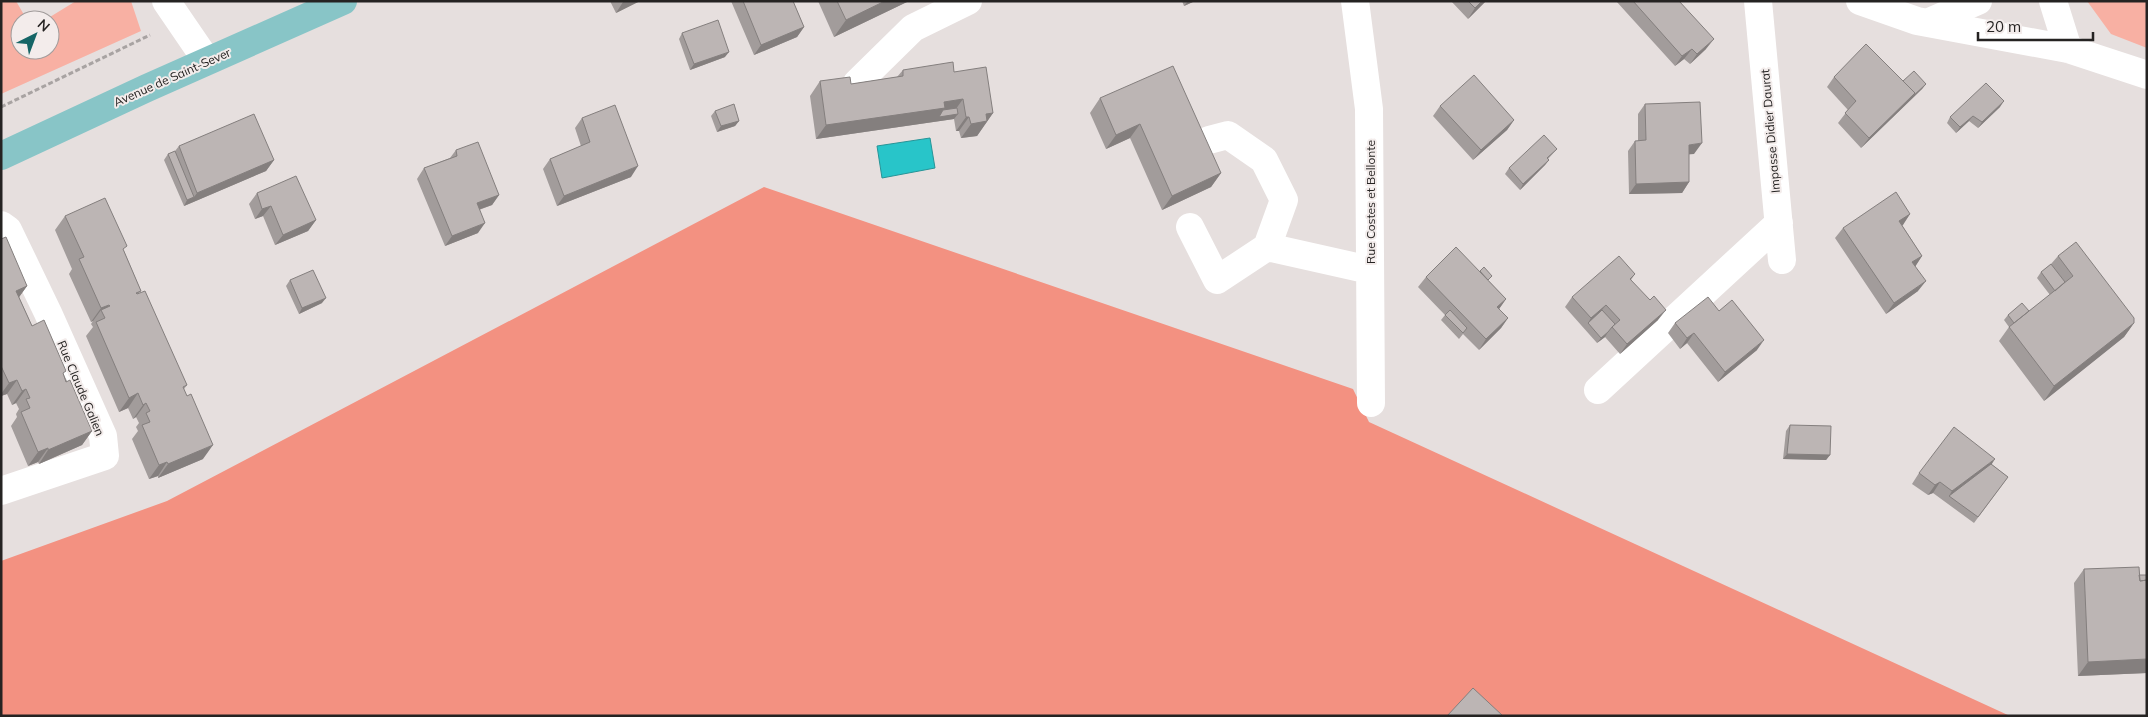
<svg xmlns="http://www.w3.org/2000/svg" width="2148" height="717" font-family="Mulish,sans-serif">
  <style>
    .green { fill: #f8b0a3 }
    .forest { fill: #f39181 }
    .water { fill: #28c5c9; stroke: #279497 }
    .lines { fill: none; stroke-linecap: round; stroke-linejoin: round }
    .path { stroke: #a8a3a2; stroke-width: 3; stroke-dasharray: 5 2.5; stroke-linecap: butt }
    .minor { stroke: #fff; stroke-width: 28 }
    .major { stroke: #88c5c7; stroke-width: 28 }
    .wall { fill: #a29c9b }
    .shaded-wall { fill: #847f7e }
    .building { fill: #bcb5b4; stroke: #847f7e }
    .labels { text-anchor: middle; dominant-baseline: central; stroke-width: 4; stroke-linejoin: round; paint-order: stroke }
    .street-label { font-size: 12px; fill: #252322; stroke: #f3eceb }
  </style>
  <rect width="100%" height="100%" fill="#e6dfde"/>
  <path class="green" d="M1,1H16L27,20H20V50H50V20H45L76,1H131L141,31L1,94Z
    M2087,1H2147V48L2111,34Z"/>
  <path class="forest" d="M764,187L1353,389L1369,422L2010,716H1V561L167,501Z"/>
  <path class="water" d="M930,138L935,168L882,178L877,146Z"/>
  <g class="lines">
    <path class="path" d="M1,107L150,35"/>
    <path class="minor" d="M166,1L207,61
      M1355,1L1369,109L1371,403
      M1758,1L1782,260
      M1860,1L1917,21L2068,49L2147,75
      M2053,1L2068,49
      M1929,22L1978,1
      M857,83L913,28L968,1
      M1209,140L1228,135L1264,160L1284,200L1267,247
      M1,225L8,230L48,313L103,436L105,456L1,491
      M1190,227L1217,280L1267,247L1370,270
      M1598,390L1779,223"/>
    <path class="major" d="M1,156L147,88L343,1"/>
  </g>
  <path class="wall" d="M610,1H640L616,13Z
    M731,1H793L804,27L797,37L754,55Z
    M818,1H909L834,37Z
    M1182,1H1195L1184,6Z
    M1451,1H1486L1468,19Z
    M1616,1H1679L1706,49L1690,64L1684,59L1675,66Z
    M682,33L725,57L690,70L679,39Z
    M903,70L954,72L993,113L977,136L961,138L959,131H956L954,119L816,139L810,96L820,81L851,84L897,77Z
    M1834,77L1903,81L1926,84L1922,89L1861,148L1838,123L1848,110L1827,87Z
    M1100,98L1221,173L1211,187L1162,210L1130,138L1106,149L1090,113Z
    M1645,104L1694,154H1689V182L1682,193L1629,194L1628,151L1635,141H1638V114Z
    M1440,106L1514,120L1507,130L1473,160L1433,116Z
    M2000,107L1978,128L1969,121L1956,133L1947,123L1950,117Z
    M715,111L739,121L735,126L717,132L711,116Z
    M582,118L631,177L557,206L543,169L550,159L581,146L575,128Z
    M179,146L274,160L266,171L184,206L164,160L168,154L175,151Z
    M1557,149L1548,159L1549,160L1545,165L1520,190L1505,174L1509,168Z
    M456,150L499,195L492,205L479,210L478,233L445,246L417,179L424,168L450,158Z
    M257,193L316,220L308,231L275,245L263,216L255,219L249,204Z
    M1910,214L1902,225L1922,256L1915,266L1918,291L1886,314L1835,238L1843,228Z
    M65,216L124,251L141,291L139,293L187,385L184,389L203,459L158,478V476L149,479L132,439L138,431L136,427L139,423L136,417L133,419L128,408L119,412L86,336L93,327L91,324L93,321L91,322L69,274L72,269L55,230Z
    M1,239L27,286L19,297L32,326L64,375L92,431L82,445L39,464L38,462L28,466L11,426L17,417L16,414L19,409L16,403L12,405L7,394L1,396Z
    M2058,256L2134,323L2124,337L2044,401L1999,341L2009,327L2004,320L2008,315L2029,311L2050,295L2037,278L2041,272L2051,264Z
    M1635,274L1631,280L1658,320L1620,354L1605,337L1597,343L1565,307L1572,297Z
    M1426,277L1489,281L1506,299L1499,309L1508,318L1501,328L1479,350L1463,334L1459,339L1441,320L1445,315L1418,287Z
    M290,280L322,303L299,314L286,286Z
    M1719,311L1757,350L1718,382L1687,343L1680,349L1668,333L1675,323Z
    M1790,425L1830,455L1826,460L1783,459L1786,431Z
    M1991,464L2008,477L1974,523L1933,493L1928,495L1912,484L1919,473Z
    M2084,569L2139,575H2147V673L2078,676L2074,583Z"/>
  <path class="shaded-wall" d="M625,1H640L616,13L623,2Z
    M885,1H909L834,37L846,20Z
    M1188,1H1195L1184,6Z
    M1482,1H1486L1468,19L1475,8Z
    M804,27L797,37L754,55L761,45Z
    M1714,39L1706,49L1690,64L1697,54Z
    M1692,49L1684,59L1675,66L1682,56Z
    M729,52L725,57L690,70L694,64Z
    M1926,84L1922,89L1861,148L1869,138L1915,93Z
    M963,99L953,113L958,114L954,119L816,139L826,125L944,102Z
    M2004,101L2000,107L1978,128L1982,122Z
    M993,113L977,136L961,138L971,124L986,114Z
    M1973,116L1969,121L1956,133L1960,127Z
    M966,117H969L959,131H956Z
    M1514,120L1507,130L1473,160L1481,150Z
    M739,121L735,126L717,132L721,126Z
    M1140,124L1130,138L1106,149L1116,135Z
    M1702,143L1694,154L1681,155L1689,145Z
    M274,160L266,171L184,206L187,200L194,197L197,193Z
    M1549,160L1545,165L1520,190L1523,184Z
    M638,166L631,177L557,206L564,196Z
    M1221,173L1211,187L1162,210L1172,196Z
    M1689,182L1682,193L1629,194L1636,184Z
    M499,195L492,205L469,213L477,203Z
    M271,206L263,216L255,219L262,209Z
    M1910,214L1903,225L1892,232L1899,221Z
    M316,220L308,231L275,245L283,235Z
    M485,223L478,233L445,246L452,236Z
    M1922,256L1915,267L1912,262Z
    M1926,281L1918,291L1886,314L1894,303Z
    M27,286L17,300L16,291Z
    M326,298L322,303L299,314L302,308Z
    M1506,299L1499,309L1497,307Z
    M109,305L103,313L101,310L93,321L91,322L101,308Z
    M1606,305L1598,315L1588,323L1591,318Z
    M1666,310L1658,320L1620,354L1627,344Z
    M1508,318L1501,328L1479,350L1486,339Z
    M2134,323L2124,337L2044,401L2054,386Z
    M1608,332L1605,337L1597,343L1601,338Z
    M1694,333L1687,343L1680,349L1687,338Z
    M1764,340L1757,350L1718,382L1725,372Z
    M17,380L7,394L1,396V394L9,383Z
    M26,389L16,403L12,405L22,391Z
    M138,393L128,408L119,412L129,398Z
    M146,403L136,417L133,419L143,405Z
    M92,431L82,445L39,464L48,450Z
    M213,445L203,459L158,478L168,464Z
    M48,448L38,462L28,466L38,452Z
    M1787,454L1830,455L1826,460L1783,459Z
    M1995,459L1988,470L1949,496L1952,491Z
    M167,462L158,476L149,479L159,465Z
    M1940,482L1933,493L1928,495L1935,485Z
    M2147,659V673L2078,676L2088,662Z"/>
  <path class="building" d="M743,1H793L804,27L761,45Z
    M837,1H885L846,20Z
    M1468,1H1482L1475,8Z
    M1633,1H1679L1714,39L1697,54L1692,49L1682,56Z
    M718,20L729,52L694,64L682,33Z
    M1866,44L1915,93L1869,138L1845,113L1856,101L1834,77Z
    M953,62L954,72L986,67L993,113L986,114L987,121L971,124L969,117H966L963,99L944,102L945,108L826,125L820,81L850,77L851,84L903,76V70Z
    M1173,66L1221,173L1172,196L1140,124L1116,135L1100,98Z
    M1914,71L1926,84L1911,98L1915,93L1903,81Z
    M1474,75L1514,120L1481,150L1440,106Z
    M1986,83L2004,101L1982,122L1973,116L1960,127L1950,117Z
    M1700,102L1702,143L1689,145V182L1636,184L1635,141L1646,140L1645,104Z
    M734,104L739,121L721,126L715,111Z
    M615,105L638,166L564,196L550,159L590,142L582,118Z
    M957,108L958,114L939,117L943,110Z
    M254,114L274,160L197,193L179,146Z
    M1544,135L1557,149L1547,158L1549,160L1523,184L1509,168Z
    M478,142L499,195L477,203L485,223L452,236L424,168L457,156L456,150Z
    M175,151L194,197L187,200L168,154Z
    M296,176L316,220L283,235L271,206L262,209L257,193Z
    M1896,192L1910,214L1899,221L1922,256L1912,262L1926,281L1894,303L1843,228Z
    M105,198L127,246L123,249L141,291L136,293L137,294L145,291L187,385L183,387L187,396L191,394L213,445L168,464L167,462L159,465L142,425L150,422L146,413L150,411L146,403L143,405L138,393L129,398L96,322L105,318L101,310L110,306L109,305L101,308L79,259L84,257L65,216Z
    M6,237L27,286L16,291L32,326L44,320L66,371L63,373L66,382L70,380L92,431L48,450V448L38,452L21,412L30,408L26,399L30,398L26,389L22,391L17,380L9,383L1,366V239Z
    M2076,242L2134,318V323L2054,386L2009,327L2073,276L2058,256Z
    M1456,247L1506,299L1497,307L1508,318L1486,339L1426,277Z
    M1619,256L1635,274L1630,279L1650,300L1654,296L1666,310L1627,344L1612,327L1620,320L1606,305L1591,318L1572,297Z
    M2051,264L2065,282L2055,291L2041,272Z
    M1484,267L1492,276L1488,280L1480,271Z
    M313,270L326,298L302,308L290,280Z
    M1708,297L1719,311L1732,300L1764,340L1725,372L1694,333L1687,338L1675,323Z
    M2022,303L2029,311L2014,323L2008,315Z
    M1450,310L1467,328L1463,333L1445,315Z
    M1602,310L1615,324L1612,327L1608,332L1601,338L1588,323Z
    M1790,425L1831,426L1830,455L1787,454Z
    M1954,427L1995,459L1952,491L1940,482L1935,485L1919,473Z
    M1991,464L2008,477L1978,517L1949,496Z
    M2139,567L2140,581L2147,580V659L2088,662L2084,569Z
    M2139,575H2147V580L2140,581Z
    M1473,688L1503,716H1447Z"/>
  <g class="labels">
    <g class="street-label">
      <text transform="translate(172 77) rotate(-24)">Avenue de Saint-Sever</text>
      <text transform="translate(1770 131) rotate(-95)">Impasse Didier Daurat</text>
      <text transform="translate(1370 202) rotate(-90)">Rue Costes et Bellonte</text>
      <text transform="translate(81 388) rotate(67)">Rue Claude Galien</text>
    </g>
  </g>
  <rect width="2148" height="717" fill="none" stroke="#252322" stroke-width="5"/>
  <g transform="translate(35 35) rotate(42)"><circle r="24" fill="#f3eceb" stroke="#a19c9b"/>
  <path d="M0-4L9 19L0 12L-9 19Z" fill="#156566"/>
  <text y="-8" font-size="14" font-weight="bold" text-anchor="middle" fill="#252322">N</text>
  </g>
  <path d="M1978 32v8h115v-8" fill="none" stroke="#252322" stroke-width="2.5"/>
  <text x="1986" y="32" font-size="15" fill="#252322" stroke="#f3eceb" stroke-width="4" paint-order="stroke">20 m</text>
</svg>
